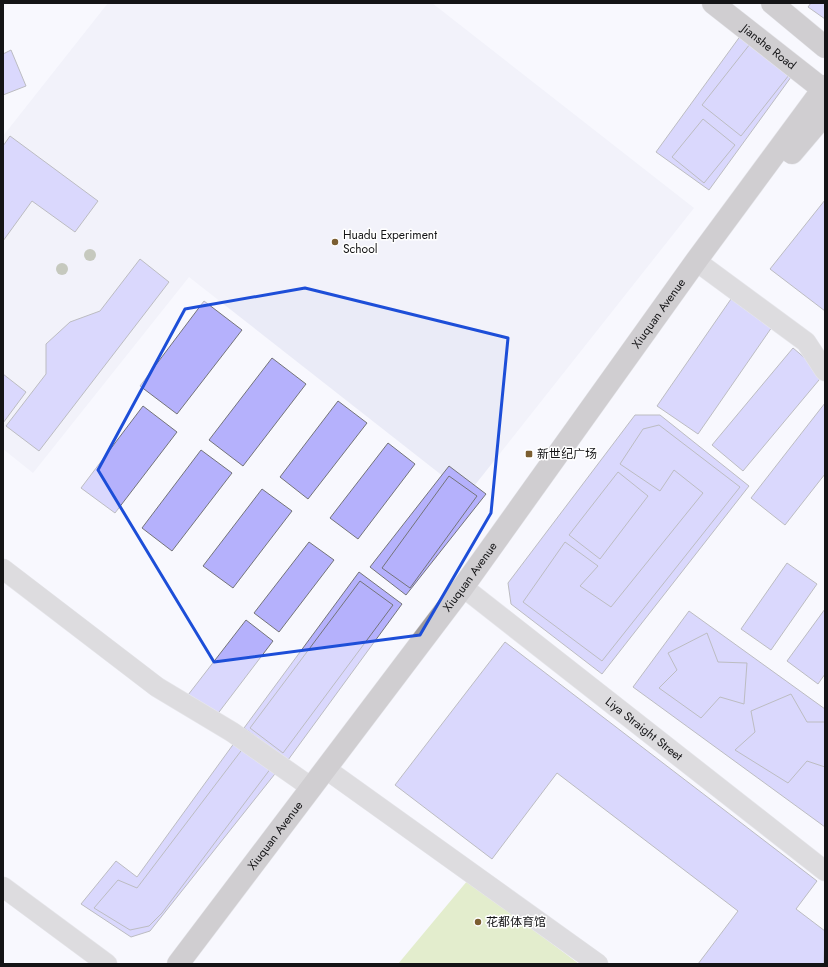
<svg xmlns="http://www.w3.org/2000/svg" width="828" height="967" font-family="Jost,'Noto Sans SC',sans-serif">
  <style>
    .built { fill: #eaebf7 }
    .garden { fill: #cadf92 }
    .building { fill: #b5b1fc; stroke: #747479 }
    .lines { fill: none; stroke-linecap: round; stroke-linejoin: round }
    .street-casing { stroke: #d4d4d9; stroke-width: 21 }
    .secondary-casing { stroke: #d4d4d9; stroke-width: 23 }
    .street { stroke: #bdbbbb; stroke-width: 20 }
    .secondary { stroke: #a09c9c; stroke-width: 22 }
    .tree { fill: #8b9172 }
    .marked { fill: none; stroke: #1d4ed8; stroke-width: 3; stroke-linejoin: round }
    .poi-dot { fill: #7b5e31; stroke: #fff; stroke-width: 1.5 }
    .labels { text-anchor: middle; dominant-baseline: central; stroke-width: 3; stroke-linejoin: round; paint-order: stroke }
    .street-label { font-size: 12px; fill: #141416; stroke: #fff }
    .poi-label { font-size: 12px; fill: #141416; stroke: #fff; text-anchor: start }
  </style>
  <rect width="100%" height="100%" fill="#f8f8fe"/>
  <path class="built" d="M108,3H432L694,208L467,495L189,277L33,473L3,449V136Z"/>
  <path class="garden" d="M468,880L579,964H398Z"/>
  <path class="building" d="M811,3H825V19L808,7Z
    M741,35L794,73L709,190L656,152Z
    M750,44L789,75L741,136L702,105Z
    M11,50L26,86L3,95V54Z
    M703,119L735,145L704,183L672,157Z
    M10,136L98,201L75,232L32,201L3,241V146Z
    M825,200V311L770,269Z
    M140,259L169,282L39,451L6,426L46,374V344L70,322L100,311Z
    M731,299L772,327L698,434L657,406Z
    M204,301L242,330L177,414L140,386Z
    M793,348L824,374L743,471L712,445Z
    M272,358L306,384L243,466L209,440Z
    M3,374L26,392L3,423Z
    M338,401L367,423L308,499L280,477Z
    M825,403V474L785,525L751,498Z
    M143,406L177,432L115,513L81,488Z
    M635,415H660L749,486L602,674L511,604L508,583Z
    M659,425L740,487L602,661L523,602L565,542L598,566L580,586L611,607L703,493L674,470L660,491L620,464L643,429Z
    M388,443L415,464L358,539L330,518Z
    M201,450L232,473L172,551L142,528Z
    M449,466L486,494L406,595L370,567Z
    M618,472L648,496L600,559L569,535Z
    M449,476L477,496L410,588L382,568Z
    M262,489L292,511L233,588L203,566Z
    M309,542L334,560L279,632L254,613Z
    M787,563L817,584L771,650L741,629Z
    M359,572L402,604L288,760L244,728Z
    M360,581L393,605L283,753L250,728Z
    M825,609V674L818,684L787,661Z
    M689,611L825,709V827L633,687Z
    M246,620L273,641L216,716L188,695Z
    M707,633L718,662L747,663L744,704L720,697L701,718L659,688L677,670L668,653Z
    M505,642L817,881L796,909L825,931L824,964H698L738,911L557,773L492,859L395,785Z
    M791,694L807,722H825V767L807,761L788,783L735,750L755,732L751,711Z
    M240,735L282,765L150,931L131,937L81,904L116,861L137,877Z
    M244,747L274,764L162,913L149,926L130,930L94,908L118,880L137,888Z"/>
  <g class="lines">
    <defs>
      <g id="street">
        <path d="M696,261L806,342L825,371"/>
        <path d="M3,569L157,687L232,732L312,788"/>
        <path id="s1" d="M463,587L825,871"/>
        <path d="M326,769L598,964"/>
        <path d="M3,887L107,964"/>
      </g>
      <g id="secondary">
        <path id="s2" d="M713,3L825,91"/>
        <path d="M772,3L825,47"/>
        <path d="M792,153L825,114"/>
        <path id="s3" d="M178,964L463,587L696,261L825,86"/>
      </g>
    </defs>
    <use href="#street" class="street-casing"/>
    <use href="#secondary" class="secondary-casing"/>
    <use href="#street" class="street"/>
    <use href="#secondary" class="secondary"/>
  </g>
  <g class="tree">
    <circle cx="90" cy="255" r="6"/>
    <circle cx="62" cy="269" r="6"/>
  </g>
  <path d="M0 0H828V967H0ZM305,288L508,338L491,513L420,635L214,662L98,470L185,309Z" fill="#f8f8fe" fill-opacity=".55" fill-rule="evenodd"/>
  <path class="marked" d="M305,288L508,338L491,513L420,635L214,662L98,470L185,309Z"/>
  <g class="poi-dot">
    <circle cx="335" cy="242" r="4"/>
    <rect x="525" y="450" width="8" height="8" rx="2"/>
    <circle cx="478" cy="922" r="4"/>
  </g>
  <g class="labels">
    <g class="street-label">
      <text stroke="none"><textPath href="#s2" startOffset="71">Jianshe Road</textPath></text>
      <text stroke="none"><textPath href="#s3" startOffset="809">Xiuquan Avenue</textPath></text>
      <text stroke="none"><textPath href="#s3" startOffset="485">Xiuquan Avenue</textPath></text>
      <text stroke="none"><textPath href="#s1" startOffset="230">Liya Straight Street</textPath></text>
      <text stroke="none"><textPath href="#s3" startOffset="161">Xiuquan Avenue</textPath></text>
    </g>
    <g class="poi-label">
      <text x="343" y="235">Huadu Experiment<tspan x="343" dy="14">School</tspan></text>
      <text x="537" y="454">新世纪广场</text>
      <text x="486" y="922">花都体育馆</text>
    </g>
  </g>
  <rect width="828" height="967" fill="none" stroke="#141416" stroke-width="8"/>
</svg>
